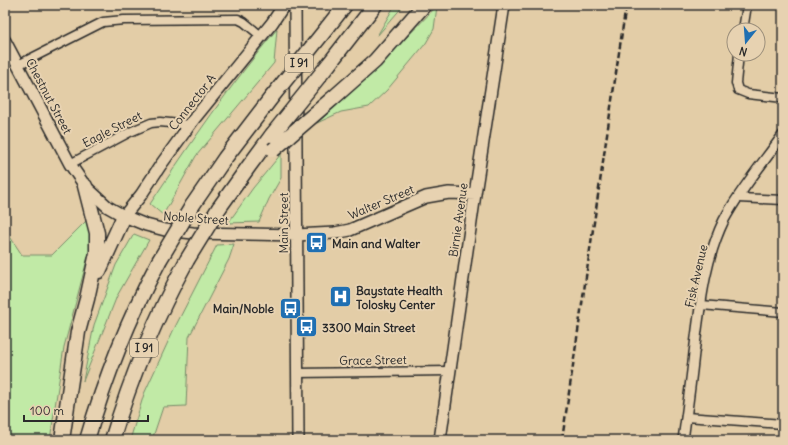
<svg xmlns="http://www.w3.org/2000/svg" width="788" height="445" font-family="Delius,sans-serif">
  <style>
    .green { fill: #c1eaa6; stroke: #768a68 }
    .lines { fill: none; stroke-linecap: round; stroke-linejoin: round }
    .minor-casing { stroke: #2b2b2b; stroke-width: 11 }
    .tertiary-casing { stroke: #2b2b2b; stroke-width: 12 }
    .secondary-casing { stroke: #2b2b2b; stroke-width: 14 }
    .motorway-casing { stroke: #2b2b2b; stroke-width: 17 }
    .minor { stroke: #e7d2b1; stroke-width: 8 }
    .tertiary { stroke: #e7d2b1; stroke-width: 9 }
    .secondary { stroke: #e7d2b1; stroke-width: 11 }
    .motorway { stroke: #e7d2b1; stroke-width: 14 }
    .rail { stroke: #2b2b2b; stroke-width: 2.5; stroke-dasharray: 6 3; stroke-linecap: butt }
    .motorway-bridge-casing { stroke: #2b2b2b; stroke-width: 17; stroke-linecap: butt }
    .motorway-bridge { stroke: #e7d2b1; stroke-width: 14 }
    .labels { text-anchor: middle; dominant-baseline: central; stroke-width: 4; stroke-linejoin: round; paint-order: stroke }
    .shield { fill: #e7d2b1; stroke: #635d53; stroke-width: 1 }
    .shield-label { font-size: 11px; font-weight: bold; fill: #2b2b2b }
    .street-label { font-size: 12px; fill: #2b2b2b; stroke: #e7d2b1 }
    .poi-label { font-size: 12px; font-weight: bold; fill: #2b2b2b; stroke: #e7d2b1; text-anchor: start }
  </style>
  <rect width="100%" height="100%" fill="#e3cda7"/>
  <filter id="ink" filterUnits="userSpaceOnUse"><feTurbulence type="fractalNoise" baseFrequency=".025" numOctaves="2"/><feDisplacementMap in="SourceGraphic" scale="8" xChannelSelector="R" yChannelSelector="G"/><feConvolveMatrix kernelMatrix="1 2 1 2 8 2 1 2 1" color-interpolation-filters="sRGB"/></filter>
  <g filter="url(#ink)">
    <path class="green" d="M395,5H404L377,36Z
      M437,6L434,29L426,43L387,90L369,107L341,112L317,123L369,76Z
      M277,29L274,63L196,156L163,215L150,204C190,144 231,84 277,29Z
      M281,154V178L269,199L259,222L228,223L253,188Z
      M86,221L92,241L64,347L50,440H5V229L22,255H52Z
      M134,234L149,240L117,296L83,381L94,325L116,265Z
      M234,244L229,259L189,337L186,406L163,407L152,440H130L144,394L173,331L217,245Z"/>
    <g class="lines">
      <defs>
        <path id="minor" d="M743,30L747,5
          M739,54L736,83L738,90L748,94L783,98
          M18,65L103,22L124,20L238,19L244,22L261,36
          M70,164L130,132L151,123L160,122L190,125
          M738,198L783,200
          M701,305L783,312
          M297,373L450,371
          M686,417L783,424"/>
        <path id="tertiary" d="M683,440C687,411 691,382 694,353C700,308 704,261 724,220C740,190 763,163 783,135"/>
        <path id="secondary" d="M295,5L298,440
          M5,41L70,164L85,186L108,207L124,216L146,225L165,230L193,233L296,235L335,233L350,230L426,197L449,193L475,194
          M124,216L141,195L160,166L194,119L272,23L284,5
          M440,440L475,194L504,5"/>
        <path id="motorway" d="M327,28L345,5
          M329,64L375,5
          M332,99L375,61L424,5
          M192,206L225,158L271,98
          M219,208L249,166L272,135
          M99,271L124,216
          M62,440L78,332L87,299L97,253V233L85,186
          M87,440C105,378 129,318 159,261
          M112,440C131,377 155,318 187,260"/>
      </defs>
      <use href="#minor" class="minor-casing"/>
      <use href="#tertiary" class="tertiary-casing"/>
      <use href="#secondary" class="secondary-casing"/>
      <use href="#motorway" class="motorway-casing"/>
      <use href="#minor" class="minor"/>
      <use href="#tertiary" class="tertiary"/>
      <use href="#secondary" class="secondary"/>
      <use href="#motorway" class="motorway"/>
      <path class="rail" d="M562,440L626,5"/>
      <defs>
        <path id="motorway-bridge" d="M271,98L327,28
          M272,135L329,64
          M273,150L332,99
          M187,260L219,208
          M159,261L192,206"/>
      </defs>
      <use href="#motorway-bridge" class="motorway-bridge-casing"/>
      <use href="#motorway-bridge" class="motorway-bridge"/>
    </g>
  </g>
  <defs>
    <symbol id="bus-square" viewBox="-11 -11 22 22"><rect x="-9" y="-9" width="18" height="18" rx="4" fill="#1f6fb2" stroke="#e7d2b1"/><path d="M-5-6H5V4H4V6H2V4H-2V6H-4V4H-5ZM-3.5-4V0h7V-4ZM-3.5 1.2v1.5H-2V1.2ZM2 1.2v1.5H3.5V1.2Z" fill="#fff"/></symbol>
    <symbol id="hospital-square" viewBox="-11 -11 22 22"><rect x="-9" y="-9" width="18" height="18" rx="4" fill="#1f6fb2" stroke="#e7d2b1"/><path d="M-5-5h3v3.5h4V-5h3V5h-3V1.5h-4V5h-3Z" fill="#fff"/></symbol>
  </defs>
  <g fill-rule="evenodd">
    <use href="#bus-square" x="304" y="230" width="25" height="25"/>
    <use href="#hospital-square" x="328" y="284" width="25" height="25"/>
    <use href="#bus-square" x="278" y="296" width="25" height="25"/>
    <use href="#bus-square" x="294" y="314" width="25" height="25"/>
  </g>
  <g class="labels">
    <g class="shield">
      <rect x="285" y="54" width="28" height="18" rx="3"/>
      <rect x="130" y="339" width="28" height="18" rx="3"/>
    </g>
    <g class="shield-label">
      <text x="299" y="63">I 91</text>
      <text x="144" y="348">I 91</text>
    </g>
    <g class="street-label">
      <text transform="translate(49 96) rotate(62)">Chestnut Street</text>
      <text transform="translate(192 102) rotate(-52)">Connector A</text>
      <text transform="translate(112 129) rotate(-27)">Eagle Street</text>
      <text transform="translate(381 202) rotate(-23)">Walter Street</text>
      <text transform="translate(196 218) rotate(4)">Noble Street</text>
      <text transform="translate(458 220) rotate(-82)">Birnie Avenue</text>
      <text transform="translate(283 223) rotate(-90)">Main Street</text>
      <text transform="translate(696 276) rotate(-77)">Fisk Avenue</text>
      <text transform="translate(373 360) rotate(-1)">Grace Street</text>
    </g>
    <g class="poi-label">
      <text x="332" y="243">Main and Walter</text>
      <text x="356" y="290">Baystate Health<tspan x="356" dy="14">Tolosky Center</tspan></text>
      <text x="274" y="308" text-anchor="end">Main/Noble</text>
      <text x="322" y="327">3300 Main Street</text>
    </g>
  </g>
  <rect width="788" height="445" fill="none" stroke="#e7d2b1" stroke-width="20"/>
  <rect x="10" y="10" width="768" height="425" fill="none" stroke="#2b2b2b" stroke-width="1.5" filter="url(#ink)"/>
  <g transform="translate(746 42) rotate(197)"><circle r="19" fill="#e7d2b1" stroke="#9c8f7b"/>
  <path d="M0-3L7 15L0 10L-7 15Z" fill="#1f6fb2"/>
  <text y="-6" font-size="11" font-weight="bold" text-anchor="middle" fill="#2b2b2b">N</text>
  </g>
  <path d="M24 415v6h124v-6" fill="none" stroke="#2b2b2b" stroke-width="2"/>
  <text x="30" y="415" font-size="12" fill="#2b2b2b" stroke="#e7d2b1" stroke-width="3" paint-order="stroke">100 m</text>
</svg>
